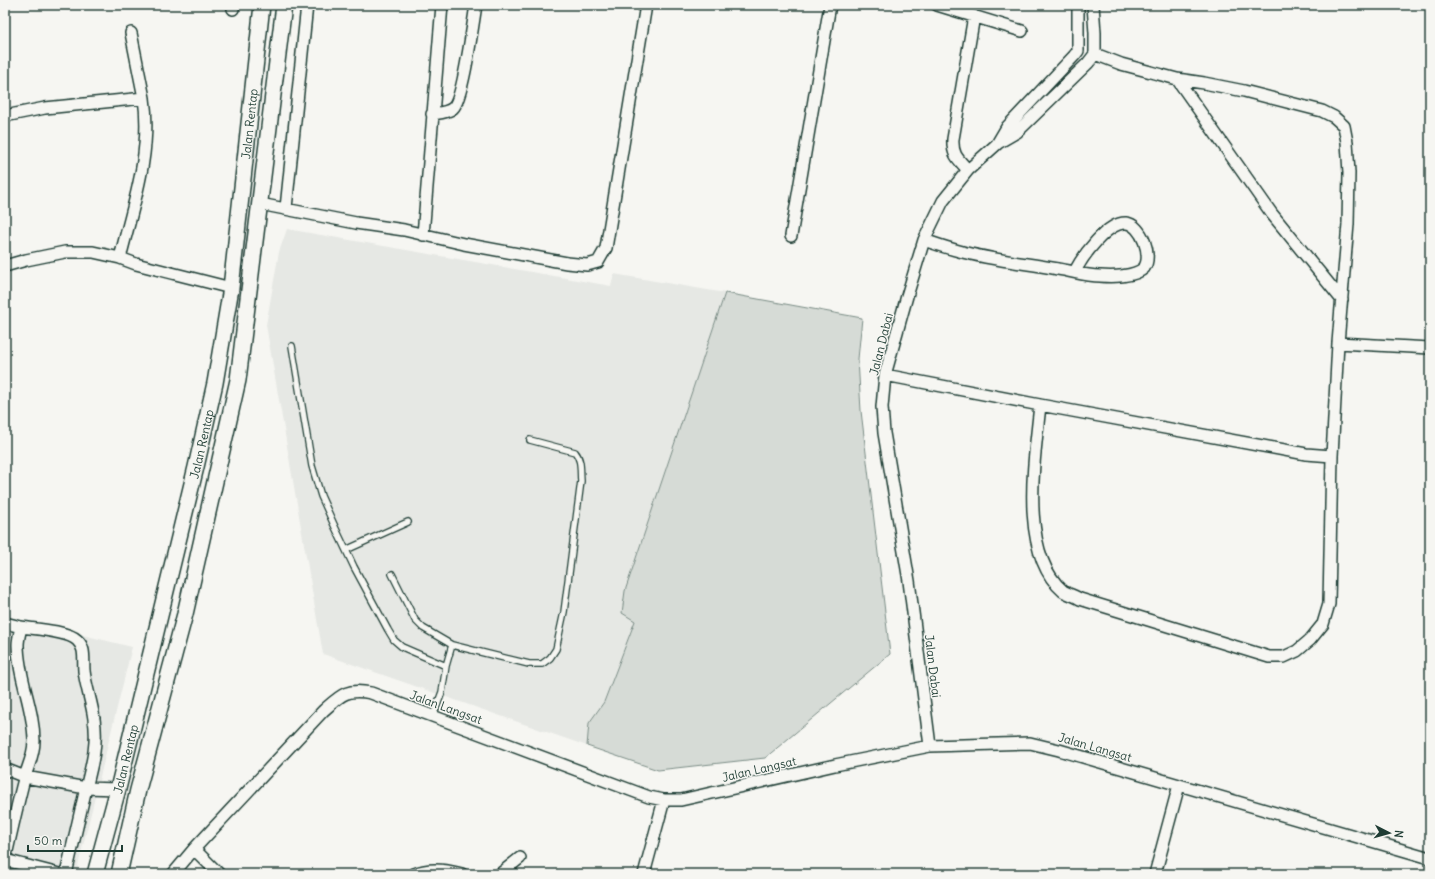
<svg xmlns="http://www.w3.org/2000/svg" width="1435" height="879" font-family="Delius,sans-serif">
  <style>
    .built { fill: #e6e8e4 }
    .green { fill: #d6dbd6; stroke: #7a8c85 }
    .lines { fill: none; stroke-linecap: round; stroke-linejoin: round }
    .lane-casing { stroke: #1f3d34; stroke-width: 8 }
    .street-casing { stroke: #1f3d34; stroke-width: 14 }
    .secondary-casing { stroke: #1f3d34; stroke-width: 18 }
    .lane { stroke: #f6f6f2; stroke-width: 5.5 }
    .street { stroke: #f6f6f2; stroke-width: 11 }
    .secondary { stroke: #f6f6f2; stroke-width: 15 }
    .labels { text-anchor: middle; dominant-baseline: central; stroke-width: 3; stroke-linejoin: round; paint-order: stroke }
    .street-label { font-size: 12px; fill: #1f3d34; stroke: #f6f6f2 }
  </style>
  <rect width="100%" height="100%" fill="#f6f6f2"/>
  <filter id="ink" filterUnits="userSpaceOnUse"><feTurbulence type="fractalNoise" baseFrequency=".025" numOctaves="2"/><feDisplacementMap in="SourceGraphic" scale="8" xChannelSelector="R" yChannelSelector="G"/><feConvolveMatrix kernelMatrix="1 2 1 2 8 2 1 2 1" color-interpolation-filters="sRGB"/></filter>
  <g filter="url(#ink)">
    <path class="built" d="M287,229L611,286L614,274L725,293L625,591L635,621L604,702L589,723L587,746L323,654L266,325L279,252Z
      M5,616L132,647L76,874H5Z"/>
    <path class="green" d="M725,293L862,318L858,359L861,411L890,654L765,758L658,770L587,746L589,723L604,702L635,621L622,613L625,591Z"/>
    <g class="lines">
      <defs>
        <path id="lane" d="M292,346L312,466L321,496L335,527L354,567L388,630L394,640L402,647L446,666L442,692L433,716
          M346,550L408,522
          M392,574L415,620L423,628L452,645
          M446,666L452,645L529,664H542L550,658L556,649L564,612L581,481C580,471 582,460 575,452L530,440"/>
        <path id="street" d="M937,5L1022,31
          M233,9L234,5
          M131,33L144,98
          M1177,79L1272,214L1342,300
          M432,114C439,113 447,113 453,108C463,99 473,23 476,5
          M5,116L45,108L144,98C152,153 133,205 120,258
          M998,143L1017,132L1088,63L1095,54V33L1093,5
          M968,170C958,159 952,155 953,139L974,16
          M260,204L356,223L404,230L464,244L567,263L587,265L598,262L606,248L646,5
          M286,208L307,5
          M423,235L442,5
          M791,236L830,5
          M924,240C936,244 947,248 959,251C991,260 1025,263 1058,269C1072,271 1085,276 1100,276C1111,277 1135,277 1144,268C1153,257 1142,224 1126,223C1107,222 1083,256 1075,271
          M5,266L26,260L65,252H93L120,258L136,264L231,288
          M1338,343L1430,348
          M885,375L1040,405L1306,454L1332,456L1338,343L1348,224L1349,173L1347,142L1344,126L1334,117L1322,111L1244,91L1204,83L1177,79L1121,64L1095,54
          M1040,405C1035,457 1018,552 1063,591C1068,594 1075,596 1080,599L1269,657H1284L1297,651L1310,640L1323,624L1329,604L1332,456
          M5,623L21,627C20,632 18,639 18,645C18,678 34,708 34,741C34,755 28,766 24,779C17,806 11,833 5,860
          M21,627C35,629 67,631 77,640C86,648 83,659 84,671C86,687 92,703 94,719C98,743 92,764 86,788L118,789
          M930,746L909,581L884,433L882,407L885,375L907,296L924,240L943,201L968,170L997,144L1007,127L1074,56L1078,51V5
          M5,769L25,777L86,788L66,874
          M194,849L219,874
          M5,860L59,874
          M173,874L194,849L323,711C341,695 346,688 371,693L649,797L664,800H681L835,765L930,746L1030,743L1059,750L1430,858
          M414,874C429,867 447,870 462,874
          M500,874L520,858
          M644,874L664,800
          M1155,874L1179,785"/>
        <g id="secondary">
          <path id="s1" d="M95,874L118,789L196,467L215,383L231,288L262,5"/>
          <path d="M119,874L138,790L185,614L238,380L284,5"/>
        </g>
      </defs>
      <use href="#lane" class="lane-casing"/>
      <use href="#street" class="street-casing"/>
      <use href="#secondary" class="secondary-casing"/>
      <use href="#lane" class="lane"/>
      <use href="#street" class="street"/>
      <use href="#secondary" class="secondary"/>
    </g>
  </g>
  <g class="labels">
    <g class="street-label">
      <text stroke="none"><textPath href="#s1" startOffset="767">Jalan Rentap</textPath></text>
      <text transform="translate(881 344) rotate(-76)">Jalan Dabai</text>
      <text stroke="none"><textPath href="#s1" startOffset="443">Jalan Rentap</textPath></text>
      <text transform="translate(933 666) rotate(83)">Jalan Dabai</text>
      <text transform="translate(446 707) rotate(20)">Jalan Langsat</text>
      <text transform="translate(1095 747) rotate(16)">Jalan Langsat</text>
      <text stroke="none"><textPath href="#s1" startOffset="119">Jalan Rentap</textPath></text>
      <text transform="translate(759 769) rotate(-13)">Jalan Langsat</text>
    </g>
  </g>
  <rect width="1435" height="879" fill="none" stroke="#f6f6f2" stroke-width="20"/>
  <rect x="10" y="10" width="1415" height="859" fill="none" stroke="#1f3d34" stroke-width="1.5" filter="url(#ink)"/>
  <g transform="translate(1389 833) rotate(96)" stroke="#f6f6f2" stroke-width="3" paint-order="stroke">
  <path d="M0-3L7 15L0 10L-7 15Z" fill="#1f3d34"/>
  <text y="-6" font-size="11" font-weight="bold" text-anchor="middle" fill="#1f3d34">N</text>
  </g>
  <path d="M28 845v6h94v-6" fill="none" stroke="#1f3d34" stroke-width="2"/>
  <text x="34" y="845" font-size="12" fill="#1f3d34" stroke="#f6f6f2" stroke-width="3" paint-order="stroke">50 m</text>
</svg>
